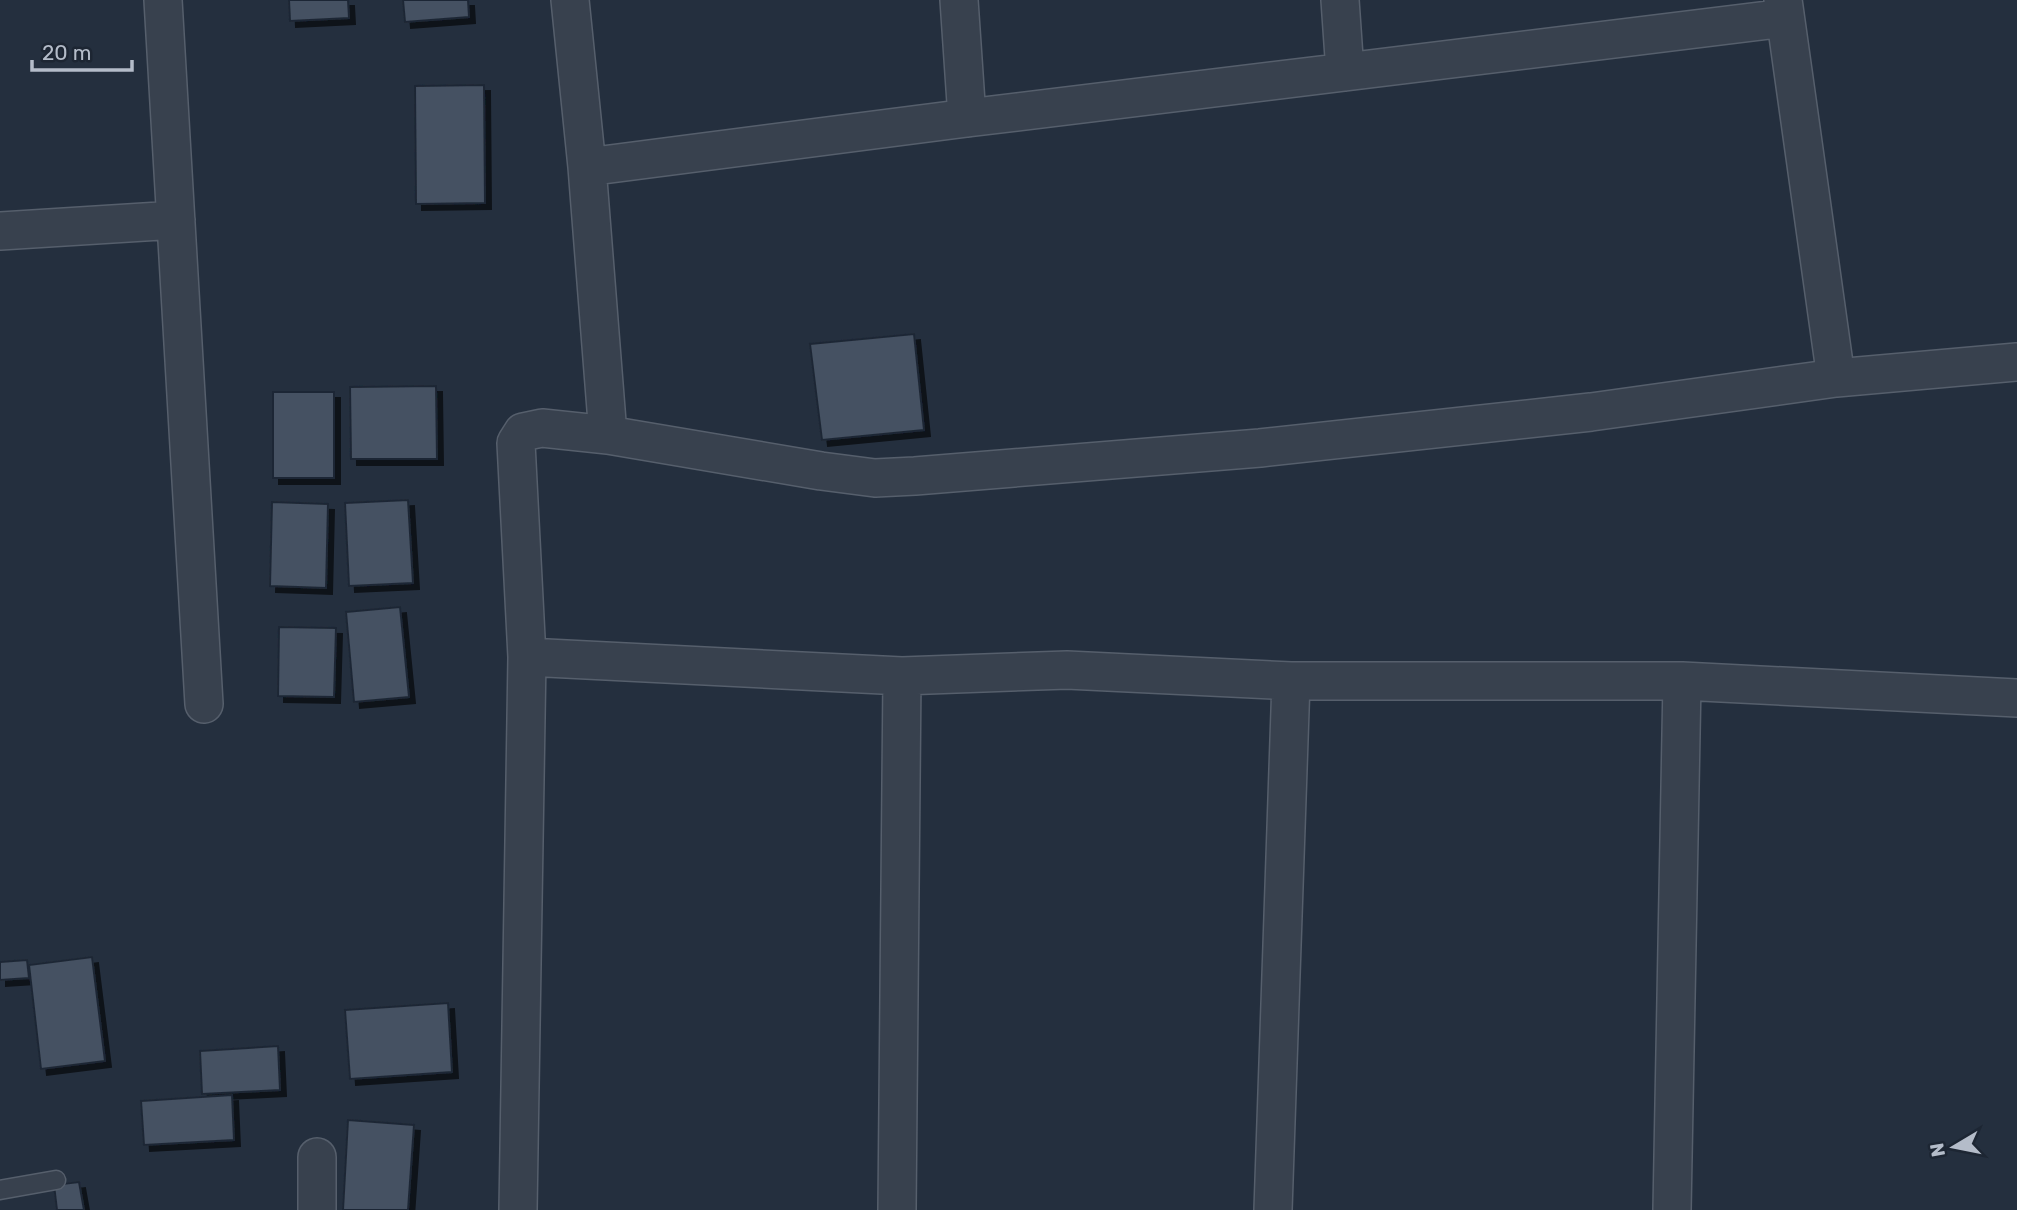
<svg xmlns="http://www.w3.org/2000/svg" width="2017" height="1210" font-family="Rubik,sans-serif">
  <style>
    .building { fill: #455162; stroke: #1f2835; stroke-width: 2; filter: url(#shadow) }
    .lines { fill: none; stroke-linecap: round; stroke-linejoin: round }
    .service-casing { stroke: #565f6c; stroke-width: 21 }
    .minor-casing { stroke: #565f6c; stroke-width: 40 }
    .service { stroke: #38414e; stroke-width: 18 }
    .minor { stroke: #38414e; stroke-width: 37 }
  </style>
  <defs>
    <filter id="shadow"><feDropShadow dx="6" dy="6" stdDeviation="0" flood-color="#0009"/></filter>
  </defs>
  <rect width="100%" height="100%" fill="#242f3e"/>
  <path class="building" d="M289,0H348L349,18L290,21Z
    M403,0H468L469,17L405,22Z
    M484,85L485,203L416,204L415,86Z
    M914,334L924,430L822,440L810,344Z
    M436,386L437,459H351L350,387Z
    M273,392H334V478H273Z
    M408,500L413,583L349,586L345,503Z
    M272,502L328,504L326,588L270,586Z
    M400,607L409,697L354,702L346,612Z
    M279,627L336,628L334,697L278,696Z
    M92,957L105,1061L41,1069L29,965Z
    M27,960L29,978L0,980V962Z
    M448,1003L452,1072L350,1079L345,1010Z
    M278,1046L280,1090L202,1094L200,1051Z
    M232,1095L234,1140L144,1145L141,1101Z
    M348,1120L414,1125L408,1210H343Z
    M79,1182L84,1210H57L54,1185Z"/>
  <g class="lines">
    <defs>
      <path id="service" d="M0,1190L56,1180"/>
      <path id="minor" d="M163,0L204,704
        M570,0L587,167L967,118L1345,72
        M959,0L967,118
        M1340,0L1345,72L1785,18
        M1783,0L1836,378
        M0,231L176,220
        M608,435L821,471L875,478L915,476L1260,448L1591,412L1836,378L2017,362
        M527,657L902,676L1067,670L1291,681H1682L2017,698
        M317,1210V1157
        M518,1210L527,657L516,443L523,432L542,428L608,435L587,167
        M897,1210L902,676
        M1273,1210L1291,681
        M1672,1210L1682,681"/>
    </defs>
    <use href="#service" class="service-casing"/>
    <use href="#minor" class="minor-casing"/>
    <use href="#service" class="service"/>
    <use href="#minor" class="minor"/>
  </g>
  <g transform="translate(1954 1147) rotate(260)" stroke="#1d2633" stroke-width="5" paint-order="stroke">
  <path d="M0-5L12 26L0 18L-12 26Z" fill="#b4bcc9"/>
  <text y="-10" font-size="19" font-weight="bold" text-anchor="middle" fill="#b4bcc9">N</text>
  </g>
  <path d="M32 60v10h100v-10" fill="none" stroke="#b4bcc9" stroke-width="3.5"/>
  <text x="42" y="60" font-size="21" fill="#b4bcc9" stroke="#1d2633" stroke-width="5" paint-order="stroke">20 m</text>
</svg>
